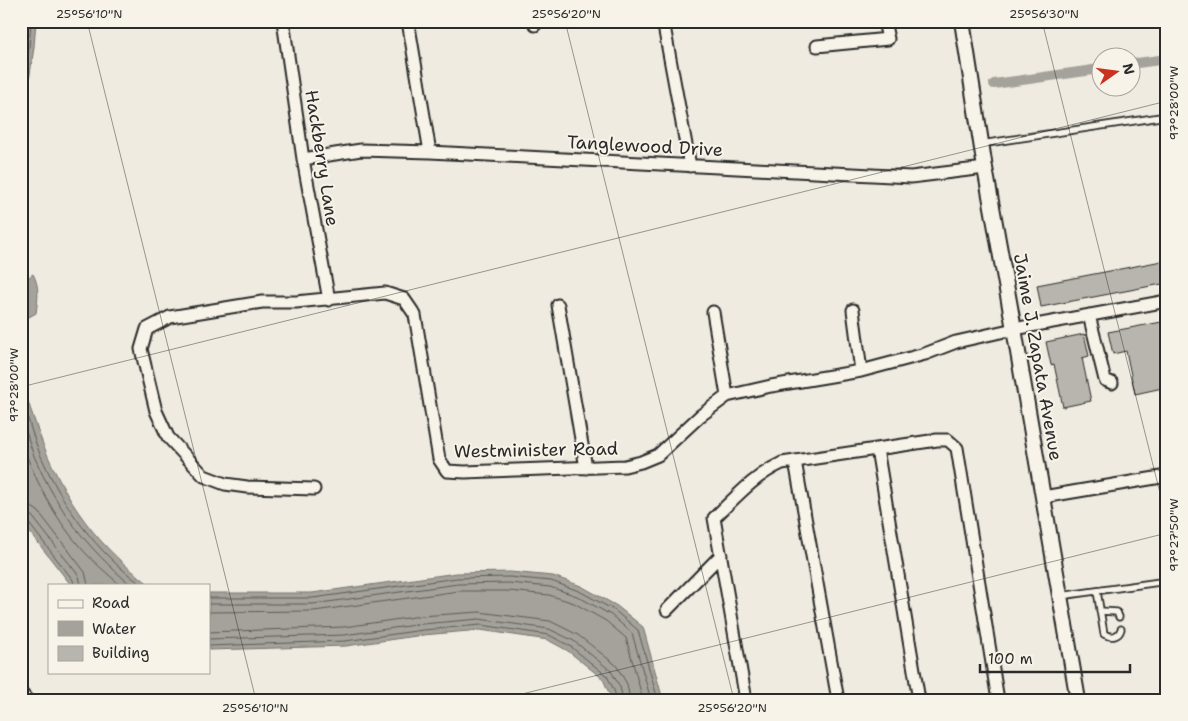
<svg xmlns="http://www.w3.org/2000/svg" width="1188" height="721" font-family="'Shantell Sans',sans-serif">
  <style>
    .water { fill: #a4a29a; stroke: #74726e }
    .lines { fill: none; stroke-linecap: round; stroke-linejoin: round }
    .shore { stroke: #5b5b57; stroke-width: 1 }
    .canal { stroke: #a4a29a; stroke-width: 10 }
    .building { fill: #b8b5ae; stroke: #2b2b2b }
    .service-casing { stroke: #2b2b2b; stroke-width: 9 }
    .minor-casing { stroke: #2b2b2b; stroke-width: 15 }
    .tertiary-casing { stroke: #2b2b2b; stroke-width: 18 }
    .service { stroke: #f7f3e8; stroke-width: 5.5 }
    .minor { stroke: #f7f3e8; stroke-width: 11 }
    .tertiary { stroke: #f7f3e8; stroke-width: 14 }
    .ticks { fill: none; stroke: #2b2b2b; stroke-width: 1; stroke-opacity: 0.45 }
    .labels { text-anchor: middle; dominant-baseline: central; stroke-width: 4; stroke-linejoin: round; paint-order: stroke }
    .street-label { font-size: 18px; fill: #2b2b2b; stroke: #f7f3e8 }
    .neatline { fill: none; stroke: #2b2b2b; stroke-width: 2 }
    .ticks-label { font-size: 12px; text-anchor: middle; fill: #2b2b2b }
  </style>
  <rect width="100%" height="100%" fill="#efebe0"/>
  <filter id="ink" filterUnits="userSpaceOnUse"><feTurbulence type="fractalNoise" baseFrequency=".02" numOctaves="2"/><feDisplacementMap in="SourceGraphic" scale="10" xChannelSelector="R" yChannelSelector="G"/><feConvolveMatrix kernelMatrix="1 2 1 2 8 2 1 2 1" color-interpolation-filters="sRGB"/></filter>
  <g filter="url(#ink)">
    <path class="water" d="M21,21H36L34,47L21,136Z
      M33,274C40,287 38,299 36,313L29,317L21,311C21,295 18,284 33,274Z
      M21,375C24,390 29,405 34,419C57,489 90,541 150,585H71L21,521Z
      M510,572L553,576L581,586L617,606L643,627L663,700H612L603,679L568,651L548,640L480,630L423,635L346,646L209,650V593H312L457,573Z"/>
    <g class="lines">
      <path class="shore" d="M21,97L29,47L31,21
        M21,395C27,414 32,435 40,454C62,505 96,552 142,585
        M21,416C26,429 29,443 34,456C57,509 87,548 131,585
        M21,440C33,477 55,519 81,548C92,561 107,573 120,585
        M21,504L30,506L38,511L85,572L88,585
        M21,512L27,513L32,516L79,576L81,585
        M21,518L27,521L73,580L74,585
        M209,598H313L457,578L509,577L551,581L579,591L614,610L638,630L658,700
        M209,604H313L458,584L509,583L550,587L577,596L611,615L632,633L651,700
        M209,612L314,611L459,591H509L549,595L574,603L606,621L626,638L643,700
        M209,632L344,627L421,616L479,612L550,621L578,635L616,665L627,684L630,700
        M209,639L344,635L422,624L479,619L549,629L574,641L611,671L620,687L623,700
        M209,646L345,641L423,630L481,625L549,635L570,646L607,676L614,690L617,700"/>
      <path class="canal" d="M1130,64L1167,59
        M994,84L1100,69"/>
    </g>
    <path class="building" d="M1167,260V283L1041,307L1037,285Z
      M1167,321V387L1135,394L1126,351L1113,354L1108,332Z
      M1084,334L1089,356L1082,358L1091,401L1063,407L1054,364L1051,365L1046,342Z"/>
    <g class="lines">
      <defs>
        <path id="service" d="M981,144L1167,116
          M1097,591L1104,634C1111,638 1119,637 1121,629
          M1060,596L1167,581
          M1100,611L1117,612L1119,617"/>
        <path id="minor" d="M283,21L303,159L329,300
          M408,21L430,152
          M663,21L690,166
          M535,25V21
          M817,46L888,39L884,21
          M303,159L361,150L430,152L911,177L985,168
          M558,305L586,468
          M853,310L861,371
          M713,312L727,396
          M1089,315L1105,380L1112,383
          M877,449L919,700
          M795,461L838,700
          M314,489L247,487L225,484L204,476L168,437L156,411L141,349L147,329L170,317L262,302H296L385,293L404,299L415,315L439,459L447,471L465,472L625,466L641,462L658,455L700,416L727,396L771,386L861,371L925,354L956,342L1014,329L1167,301
          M1043,497L1167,476
          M667,610L721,555
          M21,693L27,700
          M746,700L714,518C736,497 754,476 782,463L937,440H948L957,448L998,700"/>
        <path id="tertiary" d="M962,21L985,168L1014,329L1078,700"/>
      </defs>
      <use href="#service" class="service-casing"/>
      <use href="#minor" class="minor-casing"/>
      <use href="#tertiary" class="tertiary-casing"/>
      <use href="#service" class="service"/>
      <use href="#minor" class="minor"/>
      <use href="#tertiary" class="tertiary"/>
    </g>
  </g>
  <path class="ticks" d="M87,21L256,700M565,21L734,700M1042,21L1167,521M21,387L1167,101M498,700L1167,533"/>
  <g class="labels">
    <g class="street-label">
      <text transform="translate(645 146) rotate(3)">Tanglewood Drive</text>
      <text transform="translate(322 158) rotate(81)">Hackberry Lane</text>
      <text transform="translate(1038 357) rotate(80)">Jaime J. Zapata Avenue</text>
      <text transform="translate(536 450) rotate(-1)">Westminister Road</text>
    </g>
  </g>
  <rect width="1188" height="721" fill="none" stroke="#f7f3e8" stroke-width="55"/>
  <rect x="48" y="584" width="162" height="90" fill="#f7f3e8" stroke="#a5a39c"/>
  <rect x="58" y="600" width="25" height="8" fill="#f7f3e8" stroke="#a5a39c"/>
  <text x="92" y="608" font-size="15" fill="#2b2b2b">Road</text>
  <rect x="58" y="621" width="25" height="15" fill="#a4a29a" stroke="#a5a39c"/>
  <text x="92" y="634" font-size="15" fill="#2b2b2b">Water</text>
  <rect x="58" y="646" width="25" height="15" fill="#b8b5ae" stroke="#a5a39c"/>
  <text x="92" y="658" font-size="15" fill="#2b2b2b">Building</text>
  <g transform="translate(1116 72) rotate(76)"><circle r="24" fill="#f7f3e8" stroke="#a5a39c"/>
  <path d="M0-4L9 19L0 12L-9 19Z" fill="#c8321e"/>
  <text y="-8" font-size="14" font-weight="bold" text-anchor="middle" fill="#2b2b2b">N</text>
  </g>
  <path d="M980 664v8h150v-8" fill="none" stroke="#2b2b2b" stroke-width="2.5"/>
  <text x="988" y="664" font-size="15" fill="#2b2b2b" stroke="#f7f3e8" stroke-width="4" paint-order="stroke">100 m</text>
  <rect x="28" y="28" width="1132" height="666" class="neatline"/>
  <g class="ticks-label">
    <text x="89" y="18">25°56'10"N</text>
    <text x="566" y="18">25°56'20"N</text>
    <text x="1044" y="18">25°56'30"N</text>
    <text transform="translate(1174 103) rotate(-90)" y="4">97°28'00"W</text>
    <text transform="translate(14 385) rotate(-90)" y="4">97°28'00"W</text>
    <text transform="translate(1174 535) rotate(-90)" y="4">97°27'50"W</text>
    <text x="255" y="712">25°56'10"N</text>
    <text x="732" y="712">25°56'20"N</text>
  </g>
</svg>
